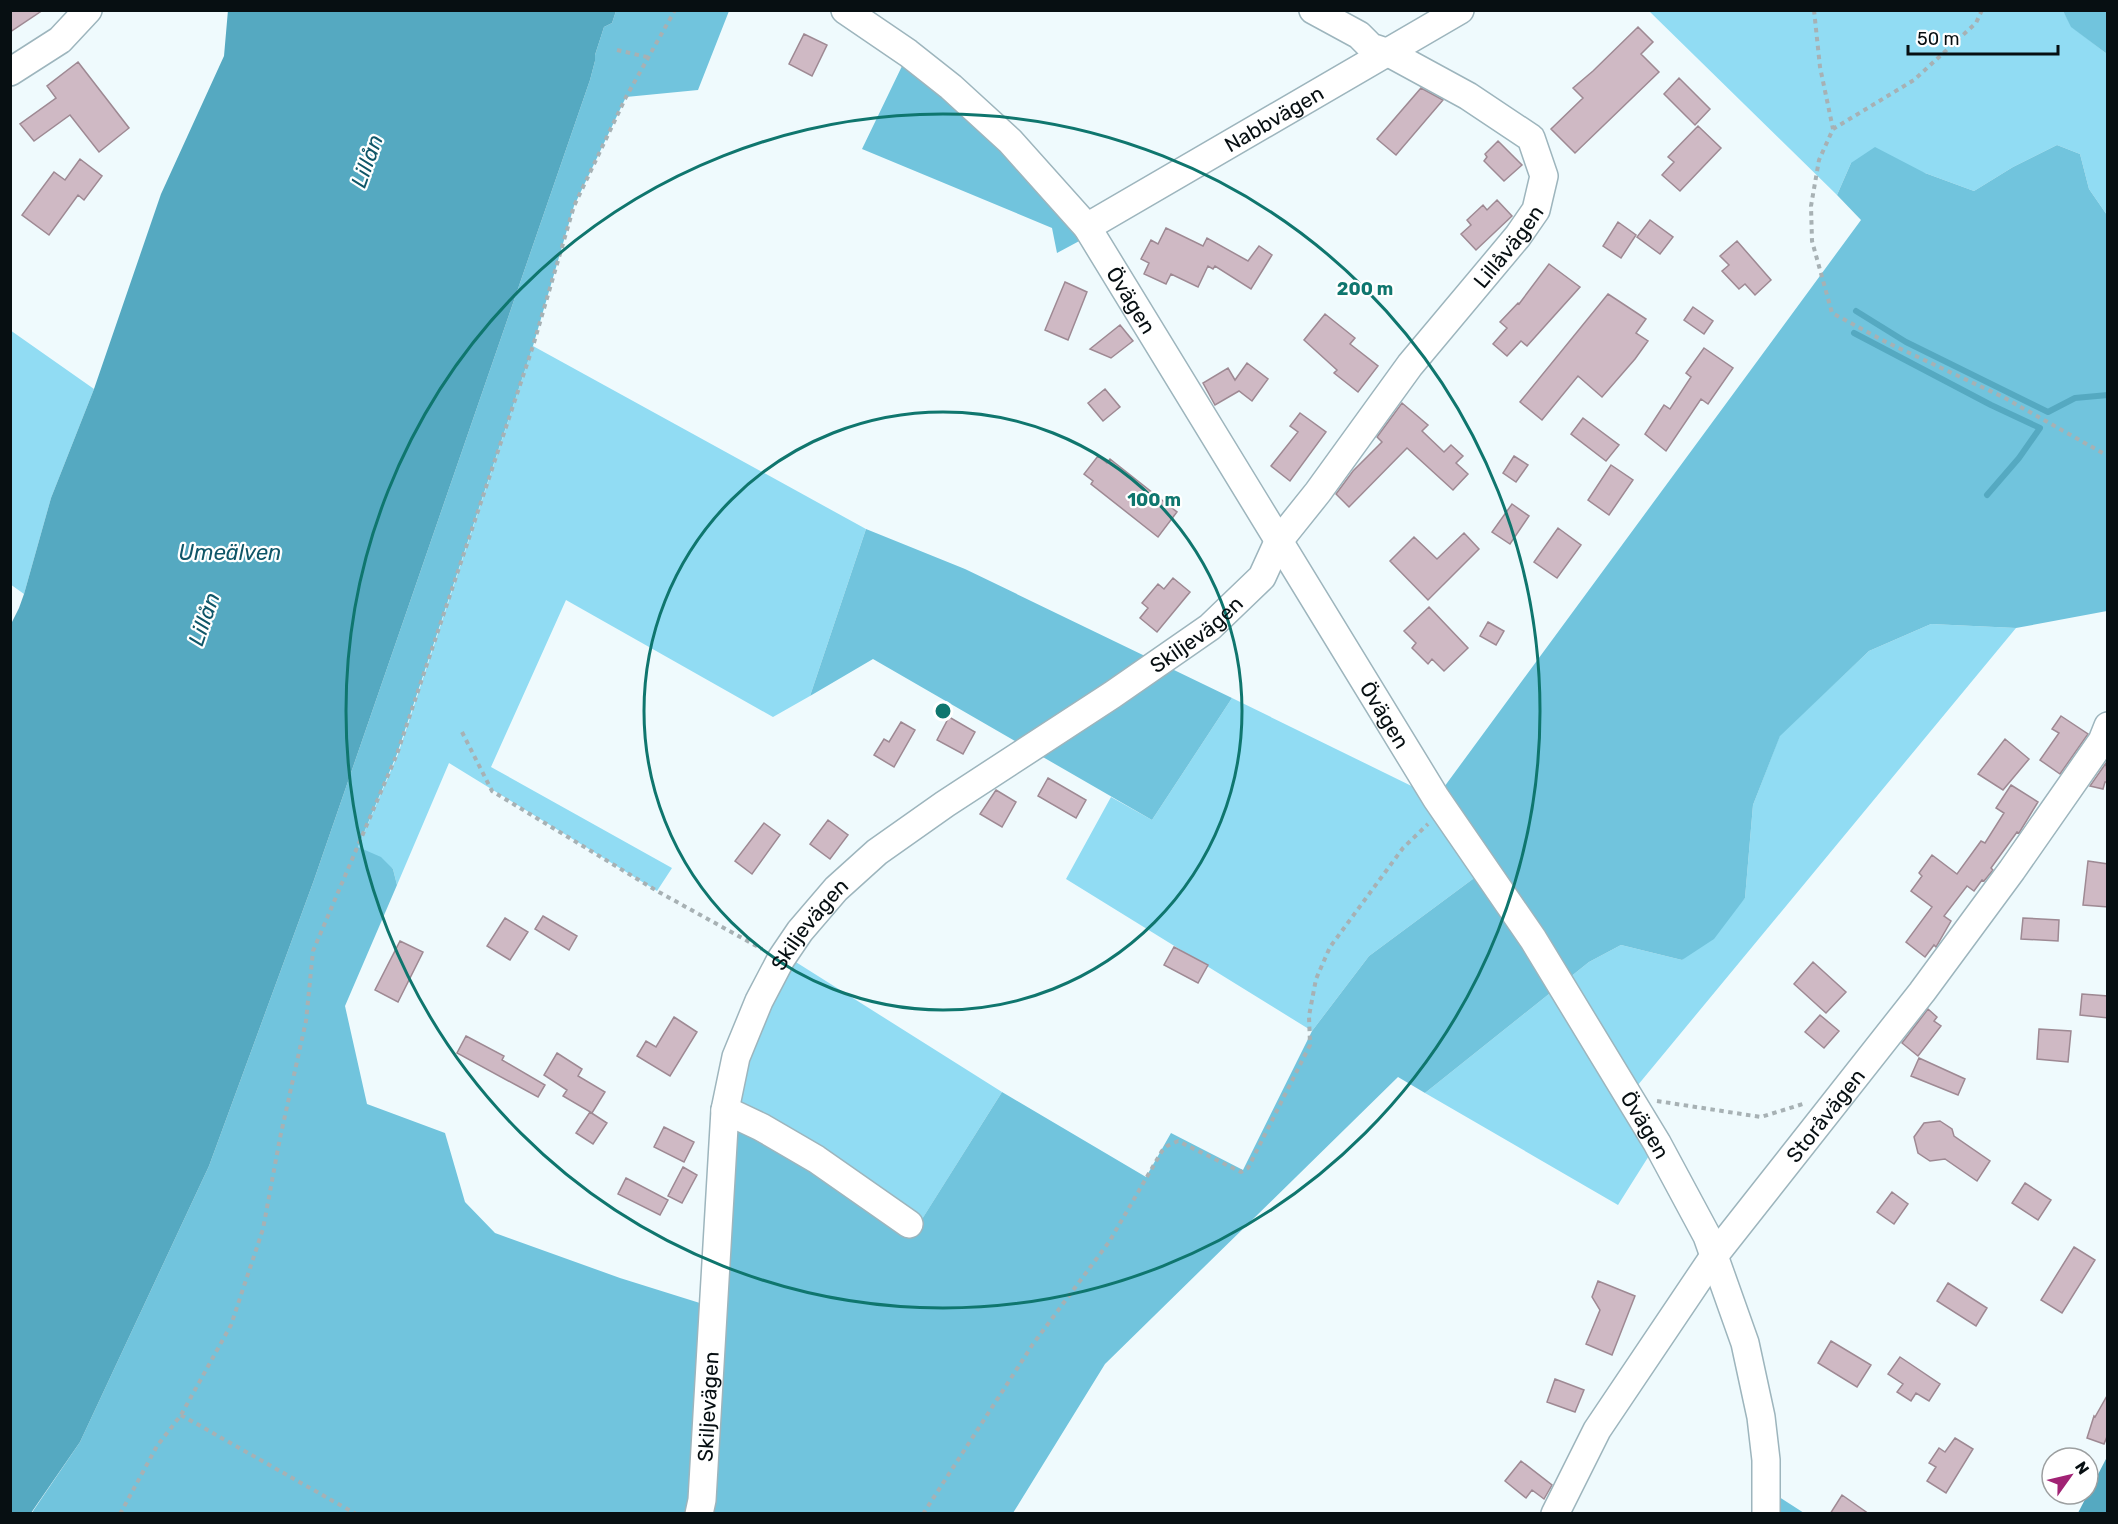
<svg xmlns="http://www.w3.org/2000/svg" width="2118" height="1524" font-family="Rubik,sans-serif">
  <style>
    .green { fill: #91dcf3 }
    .forest { fill: #71c4dd }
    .water { fill: #55a9c1 }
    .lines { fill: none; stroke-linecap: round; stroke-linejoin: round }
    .stream { stroke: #55a9c1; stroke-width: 6 }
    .building { fill: #cfb9c4; stroke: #9e8993; stroke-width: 1.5 }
    .minor-casing { stroke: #9db5bd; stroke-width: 30 }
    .path { stroke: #a7b1b4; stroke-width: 4; stroke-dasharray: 4.5 4.5; stroke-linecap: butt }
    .minor { stroke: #fff; stroke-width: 27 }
    .ring { fill: none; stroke: #0f766e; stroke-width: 3 }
    .labels { text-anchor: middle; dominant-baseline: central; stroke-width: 4.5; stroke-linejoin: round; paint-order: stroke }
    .street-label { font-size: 21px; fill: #070f12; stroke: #fff }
    .water-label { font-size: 22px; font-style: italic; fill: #0f5668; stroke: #fff }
    .centre { fill: #0f766e; stroke: #fff; stroke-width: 3 }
    .ring-label { font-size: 18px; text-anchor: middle; font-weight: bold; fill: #0f766e; stroke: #fff; stroke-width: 4.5; stroke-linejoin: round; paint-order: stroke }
  </style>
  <rect width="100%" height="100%" fill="#effafd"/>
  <path class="green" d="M1649,11H2063L2072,27L2107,54V215L2089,189L2080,154L2057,145L2013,167L1974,191L1925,173L1851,163L1837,195Z
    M10,330L94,389L51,498L24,594L10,584Z
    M533,346L866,529L810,696L773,717L566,600L491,767L672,868L657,891L449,763L397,885L393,869L358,847L398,754Z
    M1931,624L2016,628L1628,1097L1657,1143L1618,1205L1425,1093L1589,962L1621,945L1682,960L1745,898L1753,805L1780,735L1869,651Z
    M1232,698L1436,798L1485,870L1369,956L1312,1031L1066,879L1111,797L1152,820Z
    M791,959L1002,1092L919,1224L736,1102L746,1061Z"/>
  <path class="forest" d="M616,11H729L698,90L626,97L574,206L533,346L397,754L358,847L381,857L393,869L397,885L345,1006L367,1104L445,1133L465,1202L495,1233L620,1278L703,1304L734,1120L912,1235L1002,1092L1146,1177L1171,1133L1243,1170L1312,1031L1369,956L1485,870L1436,798L1861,220L1837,195L1851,163L1875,147L1925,173L1974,191L2013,167L2057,145L2080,154L2089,189L2107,215V611L2016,628L1931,624L1869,651L1780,736L1753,805L1745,898L1714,939L1682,960L1621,945L1589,962L1425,1093L1398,1077L1105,1364L1013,1513L31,1514L80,1442L209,1166L314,880L590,80L595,61V55L604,27L612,23Z
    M2063,11H2107V54L2071,27Z
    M903,64L943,95L1004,152L1083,239L1057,253L1052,228L862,149Z
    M866,529L965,569L1232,698L1152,820L873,659L810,696Z
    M1767,1489L1804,1513L1766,1514Z"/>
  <path class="water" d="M228,10L616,11L612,23L604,27L595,55V61L590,80L314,880L209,1166L80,1442L31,1513H11V624L19,608L24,594L51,498L94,389L161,194L224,56Z
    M2107,1457V1513H2078L2079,1511Z"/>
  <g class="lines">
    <path class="stream" d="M1856,311L1906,342L2048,412L2075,398L2108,395
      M1854,333L1991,405L2040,428L2019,458L1987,495"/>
  </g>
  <path class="building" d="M10,10H43L10,32Z
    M1638,27L1653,42L1641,54L1659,72L1575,153L1551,129L1583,98L1573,88L1593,71Z
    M804,34L827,45L812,76L789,64Z
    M78,62L129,128L99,152L70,115L34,141L20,124L56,98L47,86Z
    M1679,78L1710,109L1695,125L1664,94Z
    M1421,88L1443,100L1396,155L1377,139Z
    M1698,126L1721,148L1680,191L1662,175L1674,162L1668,157Z
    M1498,141L1522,165L1504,181L1484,161L1487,157L1485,154Z
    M80,159L102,176L84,200L78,195L49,235L22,215L54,172L65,180Z
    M1497,200L1512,216L1476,250L1461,234L1471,225L1467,220L1483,205L1487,210Z
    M1650,220L1673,237L1660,254L1637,237Z
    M1618,222L1636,235L1621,258L1603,246Z
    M1166,228L1203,246L1207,238L1248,261L1259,246L1272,255L1251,289L1215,266L1213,269L1208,266L1198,287L1171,274L1166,284L1144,274L1149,263L1141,259L1151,240L1158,244Z
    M1737,241L1771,280L1755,295L1745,284L1739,289L1722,271L1729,265L1720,256Z
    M1549,264L1580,287L1527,346L1521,341L1507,356L1493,344L1507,328L1500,322L1518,303L1519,304Z
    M1065,282L1087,292L1068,340L1045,330Z
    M1608,294L1646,319L1636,333L1648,341L1635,359L1602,397L1578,376L1542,420L1520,402Z
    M1693,307L1713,321L1704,334L1684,320Z
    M1325,314L1355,338L1350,344L1378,366L1358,392L1334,373L1337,370L1304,340Z
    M1120,325L1133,341L1111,358L1090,349Z
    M1704,348L1733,368L1708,404L1701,399L1666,451L1645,434L1664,405L1670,409L1691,377L1686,373Z
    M1247,363L1268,379L1252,401L1239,391L1215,405L1203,383L1228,368L1235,380Z
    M1105,389L1120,407L1103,421L1088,403Z
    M1402,403L1428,425L1422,431L1444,452L1451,445L1463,456L1456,463L1468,474L1453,490L1407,448L1349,507L1336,494L1353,471L1382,442L1377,437Z
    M1300,413L1326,432L1290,481L1271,466L1298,432L1290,426Z
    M1583,418L1619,445L1606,461L1571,434Z
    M1098,456L1107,463L1110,459L1177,512L1158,537L1091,484L1093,481L1084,474Z
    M1514,456L1528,465L1516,482L1503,473Z
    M1611,465L1633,480L1609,515L1588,500Z
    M1512,504L1529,516L1510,544L1492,532Z
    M1558,528L1581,545L1557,578L1534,562Z
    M1464,533L1479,549L1428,600L1390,561L1414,537L1437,559Z
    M1173,578L1190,592L1157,632L1140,618L1148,608L1142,603L1158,584L1164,589Z
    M1429,607L1468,648L1444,671L1432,659L1428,664L1412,648L1416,643L1404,631Z
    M1488,622L1504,631L1496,645L1480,636Z
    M2061,716L2088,734L2060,774L2040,760L2059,733L2052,729Z
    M949,717L975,732L963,754L937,740Z
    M901,722L915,730L894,767L874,755L884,739L889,742Z
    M2005,739L2029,759L2003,790L1978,774Z
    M2106,763L2108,782H2105L2103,789L2090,786Z
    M1048,778L1086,800L1076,818L1038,796Z
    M2011,785L2038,802L2019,833L2017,832L1991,868L1993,870L1984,881L1982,880L1974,891L1967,886L1944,916L1951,921L1936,947L1934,945L1925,957L1906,942L1932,907L1911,891L1922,876L1919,873L1932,855L1957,874L1981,841L1985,843L2004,813L1996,808Z
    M996,790L1016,802L1002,827L980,814Z
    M828,820L848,835L830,859L810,844Z
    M764,823L780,835L752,874L735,861Z
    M2088,861L2108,864V907L2083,905Z
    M543,916L577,936L569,950L535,929Z
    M505,918L528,932L510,960L487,946Z
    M2023,918L2059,920L2058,941L2021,939Z
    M400,941L423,952L398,1002L375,990Z
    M1174,947L1208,965L1198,983L1164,965Z
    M1813,962L1846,992L1826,1013L1794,984Z
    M2082,994L2108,996V1018L2080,1015Z
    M1928,1009L1937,1017L1934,1021L1941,1026L1918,1056L1902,1043Z
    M1820,1015L1839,1031L1824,1048L1805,1032Z
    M674,1017L697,1032L670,1076L637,1056L646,1041L656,1047Z
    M2039,1029L2071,1031L2068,1062L2037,1059Z
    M466,1036L504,1056L502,1060L545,1085L538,1097L457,1053Z
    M557,1053L582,1069L578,1076L605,1092L592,1113L563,1096L567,1090L544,1075Z
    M1919,1058L1965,1079L1958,1095L1911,1076Z
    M590,1112L607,1123L593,1144L576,1133Z
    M1940,1121L1952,1129L1954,1136L1990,1161L1977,1181L1945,1159L1930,1161L1918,1153L1914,1137L1924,1123Z
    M664,1127L694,1142L684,1162L654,1147Z
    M683,1167L697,1175L682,1203L668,1196Z
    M626,1178L668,1200L660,1215L618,1194Z
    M2025,1183L2051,1200L2038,1220L2012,1203Z
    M1892,1192L1908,1204L1894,1224L1877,1212Z
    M2074,1247L2095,1260L2062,1313L2041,1300Z
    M1598,1281L1635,1296L1612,1355L1586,1344L1600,1310L1592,1297Z
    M1948,1283L1987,1308L1976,1326L1937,1301Z
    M1831,1341L1871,1365L1857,1387L1818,1363Z
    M1900,1357L1940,1384L1929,1401L1916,1393L1911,1401L1897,1392L1903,1384L1888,1374Z
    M1555,1379L1584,1390L1575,1412L1547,1402Z
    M2108,1394V1434L2104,1444L2087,1438L2094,1416L2095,1417Z
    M1955,1438L1973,1449L1946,1493L1927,1481L1936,1467L1929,1463L1939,1448L1945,1452Z
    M1521,1461L1552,1485L1544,1499L1532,1490L1526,1498L1505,1481Z
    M1842,1495L1869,1514H1830Z"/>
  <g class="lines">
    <defs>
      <g id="minor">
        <path id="s1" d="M845,10L908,53L951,87L1010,141L1087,227L1436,798L1533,939L1657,1143L1707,1236L1745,1343L1761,1417L1766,1460V1514"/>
        <path d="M10,72L60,40L88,10"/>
        <path id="s2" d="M1087,227L1460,10"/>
        <path d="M725,1110L761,1127L816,1159L909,1224"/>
        <path id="s3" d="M699,1514L702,1500L725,1110L736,1057L759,1001L781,959L800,931L836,889L877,852L945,804L1112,695L1210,627L1262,577L1278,542L1318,492L1410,365L1518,236L1536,210L1544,176L1531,138L1468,96L1389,53L1371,47L1359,35L1313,10"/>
        <path id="s4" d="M1555,1514L1597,1430L1714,1256L1922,992L2012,870L2102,741L2108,726"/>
      </g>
    </defs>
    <use href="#minor" class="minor-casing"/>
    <path class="path" d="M1814,10L1820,67L1833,129
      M1982,10L1976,23L1914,80L1833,129L1819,160L1811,206L1812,241L1832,313L1886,342L2003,397L2108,456
      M617,50L647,57
      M462,732L492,791L657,891L762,949
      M1657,1101L1761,1117L1806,1103
      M181,1415L356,1514
      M120,1514L157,1446L181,1415L231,1325L263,1229L280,1138L306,1021L313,951L397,754L533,346L574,206L626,97L675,10
      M923,1514L1033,1344L1109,1242L1162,1151L1167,1146L1178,1141L1241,1172L1248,1168L1310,1045L1309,1016L1316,979L1330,947L1403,848L1428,824"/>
    <use href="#minor" class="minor"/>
  </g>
  <g class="ring">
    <circle cx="943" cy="711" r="299"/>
    <circle cx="943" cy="711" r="597"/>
  </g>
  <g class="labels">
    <g class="street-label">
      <text stroke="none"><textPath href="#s2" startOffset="216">Nabbvägen</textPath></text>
      <text stroke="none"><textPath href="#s3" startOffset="1599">Lillåvägen</textPath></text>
      <text stroke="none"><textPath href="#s1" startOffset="412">Övägen</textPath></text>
      <text stroke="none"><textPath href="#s3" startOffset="1098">Skiljevägen</textPath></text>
      <text stroke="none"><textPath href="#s1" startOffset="898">Övägen</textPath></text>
      <text stroke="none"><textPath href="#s3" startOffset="612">Skiljevägen</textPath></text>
      <text stroke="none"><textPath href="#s4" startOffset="483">Storåvägen</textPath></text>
      <text stroke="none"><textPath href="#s1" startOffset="1384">Övägen</textPath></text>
      <text stroke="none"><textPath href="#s3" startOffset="108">Skiljevägen</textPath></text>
    </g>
    <g class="water-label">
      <text transform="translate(367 161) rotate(-70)">Lillån</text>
      <text x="230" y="552">Umeälven</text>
      <text transform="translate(204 619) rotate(-71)">Lillån</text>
    </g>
  </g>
  <circle cx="943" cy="711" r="9" class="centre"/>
  <g class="ring-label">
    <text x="1365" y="295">200 m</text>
    <text x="1154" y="506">100 m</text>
  </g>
  <rect width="2118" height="1524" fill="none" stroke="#070f12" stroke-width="24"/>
  <g transform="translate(2070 1476) rotate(56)"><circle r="28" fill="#ffffff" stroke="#9c9fa0" stroke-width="1.5"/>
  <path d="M0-4.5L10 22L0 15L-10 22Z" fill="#a12274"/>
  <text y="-9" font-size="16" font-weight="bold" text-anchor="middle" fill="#070f12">N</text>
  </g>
  <path d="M1908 45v9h150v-9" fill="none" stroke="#070f12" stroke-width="3"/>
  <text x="1917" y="45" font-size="18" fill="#070f12" stroke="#ffffff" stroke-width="4.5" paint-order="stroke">50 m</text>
</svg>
